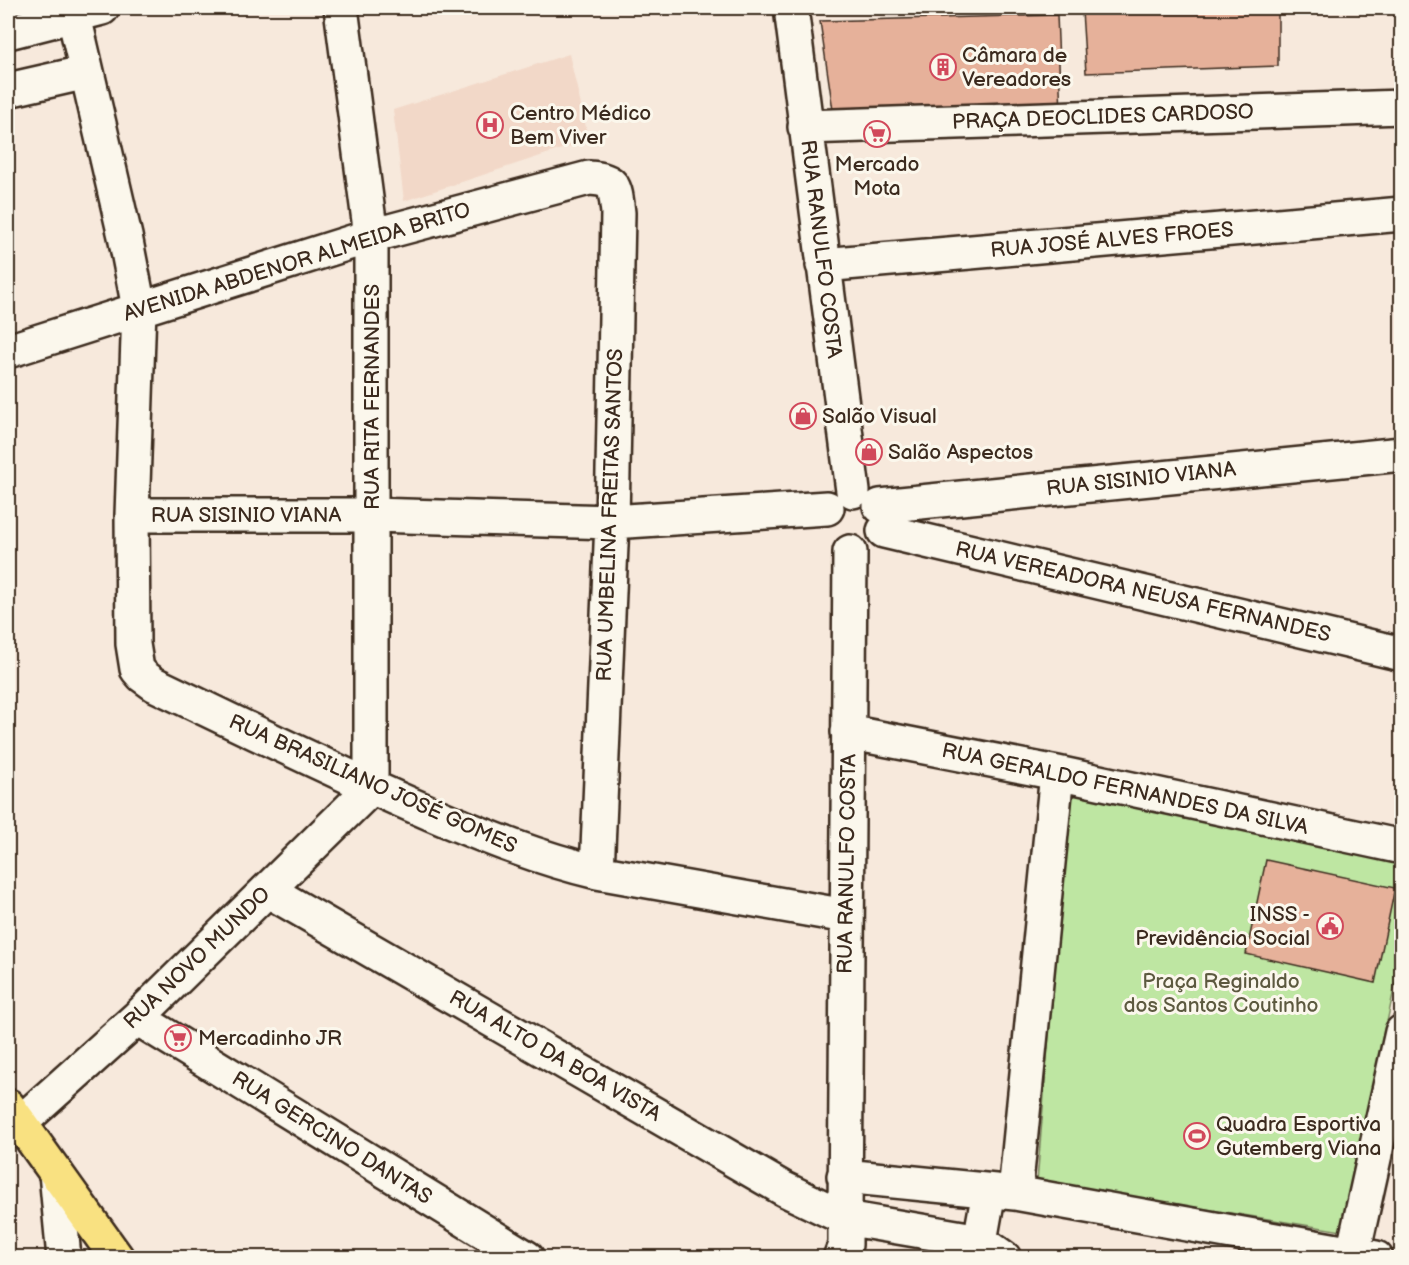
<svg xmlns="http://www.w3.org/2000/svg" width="1409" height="1265" font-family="'Balsamiq Sans',sans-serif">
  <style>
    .built { fill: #f2d8c8 }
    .green { fill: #bee6a2; stroke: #7c8860; stroke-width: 1.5 }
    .building { fill: #e6b19a; stroke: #3b2a1e; stroke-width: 1.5 }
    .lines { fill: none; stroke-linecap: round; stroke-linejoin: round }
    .minor-casing { stroke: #3b2a1e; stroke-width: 38 }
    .major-casing { stroke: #3b2a1e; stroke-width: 38 }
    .minor { stroke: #fbf7ec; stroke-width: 33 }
    .major { stroke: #f9e181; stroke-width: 33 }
    .labels { text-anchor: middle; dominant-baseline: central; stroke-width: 6; stroke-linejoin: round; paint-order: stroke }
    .poi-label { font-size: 21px; fill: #3b2a1e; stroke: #fbf7ec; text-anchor: start }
    .street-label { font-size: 21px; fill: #3b2a1e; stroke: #fbf7ec }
    .park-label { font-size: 21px; fill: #5c593f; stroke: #fbf7ec }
  </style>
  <rect width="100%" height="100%" fill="#f7e9dc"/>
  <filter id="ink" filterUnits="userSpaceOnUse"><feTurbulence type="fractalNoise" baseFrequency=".0167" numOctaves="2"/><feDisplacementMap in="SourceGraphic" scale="12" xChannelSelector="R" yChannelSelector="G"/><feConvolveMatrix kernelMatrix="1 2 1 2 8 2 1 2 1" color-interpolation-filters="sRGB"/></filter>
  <g filter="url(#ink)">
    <path class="built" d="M569,54L589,140L404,201L393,110Z"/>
    <path class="green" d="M1069,787L1401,858V957L1342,1231L1037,1182Z"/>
    <path class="building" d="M1278,8V66L1086,73L1082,11Z
      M1057,15L1061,113L834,117L820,21Z
      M1266,860L1395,888L1375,983L1246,954Z"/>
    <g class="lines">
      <defs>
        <path id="minor" d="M341,8L371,236V788
          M791,8L853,491
          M74,16L125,236L139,308L132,515L133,644L137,669L143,676L154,684C246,728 337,773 430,813C486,837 538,858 597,872L846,916
          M8,32L102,8
          M8,90L87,72
          M805,127L1402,107
          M823,265L1402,214
          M8,351L371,236L589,178C616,179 615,188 618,213L612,522L597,872
          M880,506L1402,454
          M132,515H372L612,522L827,508
          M884,531L1402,654
          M850,552L845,1218L980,1241L989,1191
          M848,732L1057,773L1402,847
          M267,890L784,1189L845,1218V1245L840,1258
          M137,1018L527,1258
          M20,1123L137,1018L371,788
          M56,1173L64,1258
          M844,1176L1015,1193L1376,1258
          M1015,1193L1057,773
          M980,1241L1004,1258
          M1352,1258L1402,1032"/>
        <path id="major" d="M8,1106L117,1258"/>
      </defs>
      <use href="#minor" class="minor-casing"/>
      <use href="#major" class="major-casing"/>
      <use href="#minor" class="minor"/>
      <use href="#major" class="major"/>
    </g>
  </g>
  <defs>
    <symbol id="building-ring" viewBox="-11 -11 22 22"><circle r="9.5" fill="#fbf7ec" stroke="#d1495b" stroke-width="1.5"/><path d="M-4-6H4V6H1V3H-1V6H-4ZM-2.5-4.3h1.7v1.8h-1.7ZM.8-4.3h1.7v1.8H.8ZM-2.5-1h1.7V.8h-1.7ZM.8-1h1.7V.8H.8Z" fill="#d1495b"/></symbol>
    <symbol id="hospital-ring" viewBox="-11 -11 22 22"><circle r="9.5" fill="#fbf7ec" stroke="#d1495b" stroke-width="1.5"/><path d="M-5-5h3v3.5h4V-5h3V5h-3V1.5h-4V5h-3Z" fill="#d1495b"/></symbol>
    <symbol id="supermarket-ring" viewBox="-11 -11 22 22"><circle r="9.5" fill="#fbf7ec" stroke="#d1495b" stroke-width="1.5"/><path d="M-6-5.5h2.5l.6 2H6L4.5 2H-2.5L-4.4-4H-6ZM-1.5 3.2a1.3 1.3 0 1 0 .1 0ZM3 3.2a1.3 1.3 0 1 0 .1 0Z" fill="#d1495b"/></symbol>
    <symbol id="shop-ring" viewBox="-11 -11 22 22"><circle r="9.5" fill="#fbf7ec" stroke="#d1495b" stroke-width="1.5"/><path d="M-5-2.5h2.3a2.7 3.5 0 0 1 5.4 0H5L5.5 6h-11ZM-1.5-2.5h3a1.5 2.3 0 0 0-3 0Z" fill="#d1495b"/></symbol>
    <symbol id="civic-ring" viewBox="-11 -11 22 22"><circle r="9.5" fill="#fbf7ec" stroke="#d1495b" stroke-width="1.5"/><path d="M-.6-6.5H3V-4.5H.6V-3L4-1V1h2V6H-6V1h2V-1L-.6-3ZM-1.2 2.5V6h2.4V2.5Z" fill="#d1495b"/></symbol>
    <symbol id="stadium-ring" viewBox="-11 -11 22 22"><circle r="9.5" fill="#fbf7ec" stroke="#d1495b" stroke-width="1.5"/><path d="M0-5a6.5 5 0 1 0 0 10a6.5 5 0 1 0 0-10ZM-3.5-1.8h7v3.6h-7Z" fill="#d1495b"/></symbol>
  </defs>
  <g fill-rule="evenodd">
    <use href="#building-ring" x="928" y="52" width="30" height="30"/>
    <use href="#hospital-ring" x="475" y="110" width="30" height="30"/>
    <use href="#supermarket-ring" x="862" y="119" width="30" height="30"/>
    <use href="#shop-ring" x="788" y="401" width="30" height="30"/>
    <use href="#shop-ring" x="854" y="437" width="30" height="30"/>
    <use href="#civic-ring" x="1315" y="911" width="30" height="30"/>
    <use href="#supermarket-ring" x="163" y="1023" width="30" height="30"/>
    <use href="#stadium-ring" x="1182" y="1121" width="30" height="30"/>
  </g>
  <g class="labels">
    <g class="poi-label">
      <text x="962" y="55">Câmara de<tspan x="962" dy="24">Vereadores</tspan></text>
      <text x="510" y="113">Centro Médico<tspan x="510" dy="24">Bem Viver</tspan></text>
      <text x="877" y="164" text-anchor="middle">Mercado<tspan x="877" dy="24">Mota</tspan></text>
      <text x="822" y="416">Salão Visual</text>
      <text x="888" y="452">Salão Aspectos</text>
      <text x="1310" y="914" text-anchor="end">INSS -<tspan x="1310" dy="24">Previdência Social</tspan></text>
      <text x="198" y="1038">Mercadinho JR</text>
      <text x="1216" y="1124">Quadra Esportiva<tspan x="1216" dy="24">Gutemberg Viana</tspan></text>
    </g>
    <g class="street-label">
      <text transform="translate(1103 117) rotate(-2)">PRAÇA DEOCLIDES CARDOSO</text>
      <text transform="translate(1112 240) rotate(-5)">RUA JOSÉ ALVES FROES</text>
      <text transform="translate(821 249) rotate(83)">RUA RANULFO COSTA</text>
      <text transform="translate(297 262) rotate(-17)">AVENIDA ABDENOR ALMEIDA BRITO</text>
      <text transform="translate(372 397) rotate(-90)">RUA RITA FERNANDES</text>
      <text transform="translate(1141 479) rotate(-6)">RUA SISINIO VIANA</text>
      <text x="246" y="515">RUA SISINIO VIANA</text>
      <text transform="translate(610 515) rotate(-88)">RUA UMBELINA FREITAS SANTOS</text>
      <text transform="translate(1143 592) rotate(13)">RUA VEREADORA NEUSA FERNANDES</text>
      <text transform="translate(373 784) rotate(24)">RUA BRASILIANO JOSÉ GOMES</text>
      <text transform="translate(1125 789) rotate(12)">RUA GERALDO FERNANDES DA SILVA</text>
      <text transform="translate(847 864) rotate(-89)">RUA RANULFO COSTA</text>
      <text transform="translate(197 958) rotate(-44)">RUA NOVO MUNDO</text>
      <text transform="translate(555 1056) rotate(30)">RUA ALTO DA BOA VISTA</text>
      <text transform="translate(332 1138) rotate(32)">RUA GERCINO DANTAS</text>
    </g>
    <g class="park-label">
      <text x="1221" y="981">Praça Reginaldo<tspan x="1221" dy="24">dos Santos Coutinho</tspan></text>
    </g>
  </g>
  <rect width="1409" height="1265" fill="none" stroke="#fbf7ec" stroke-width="30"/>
  <rect x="15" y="15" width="1379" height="1235" fill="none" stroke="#3b2a1e" stroke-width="2" filter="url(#ink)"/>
</svg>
